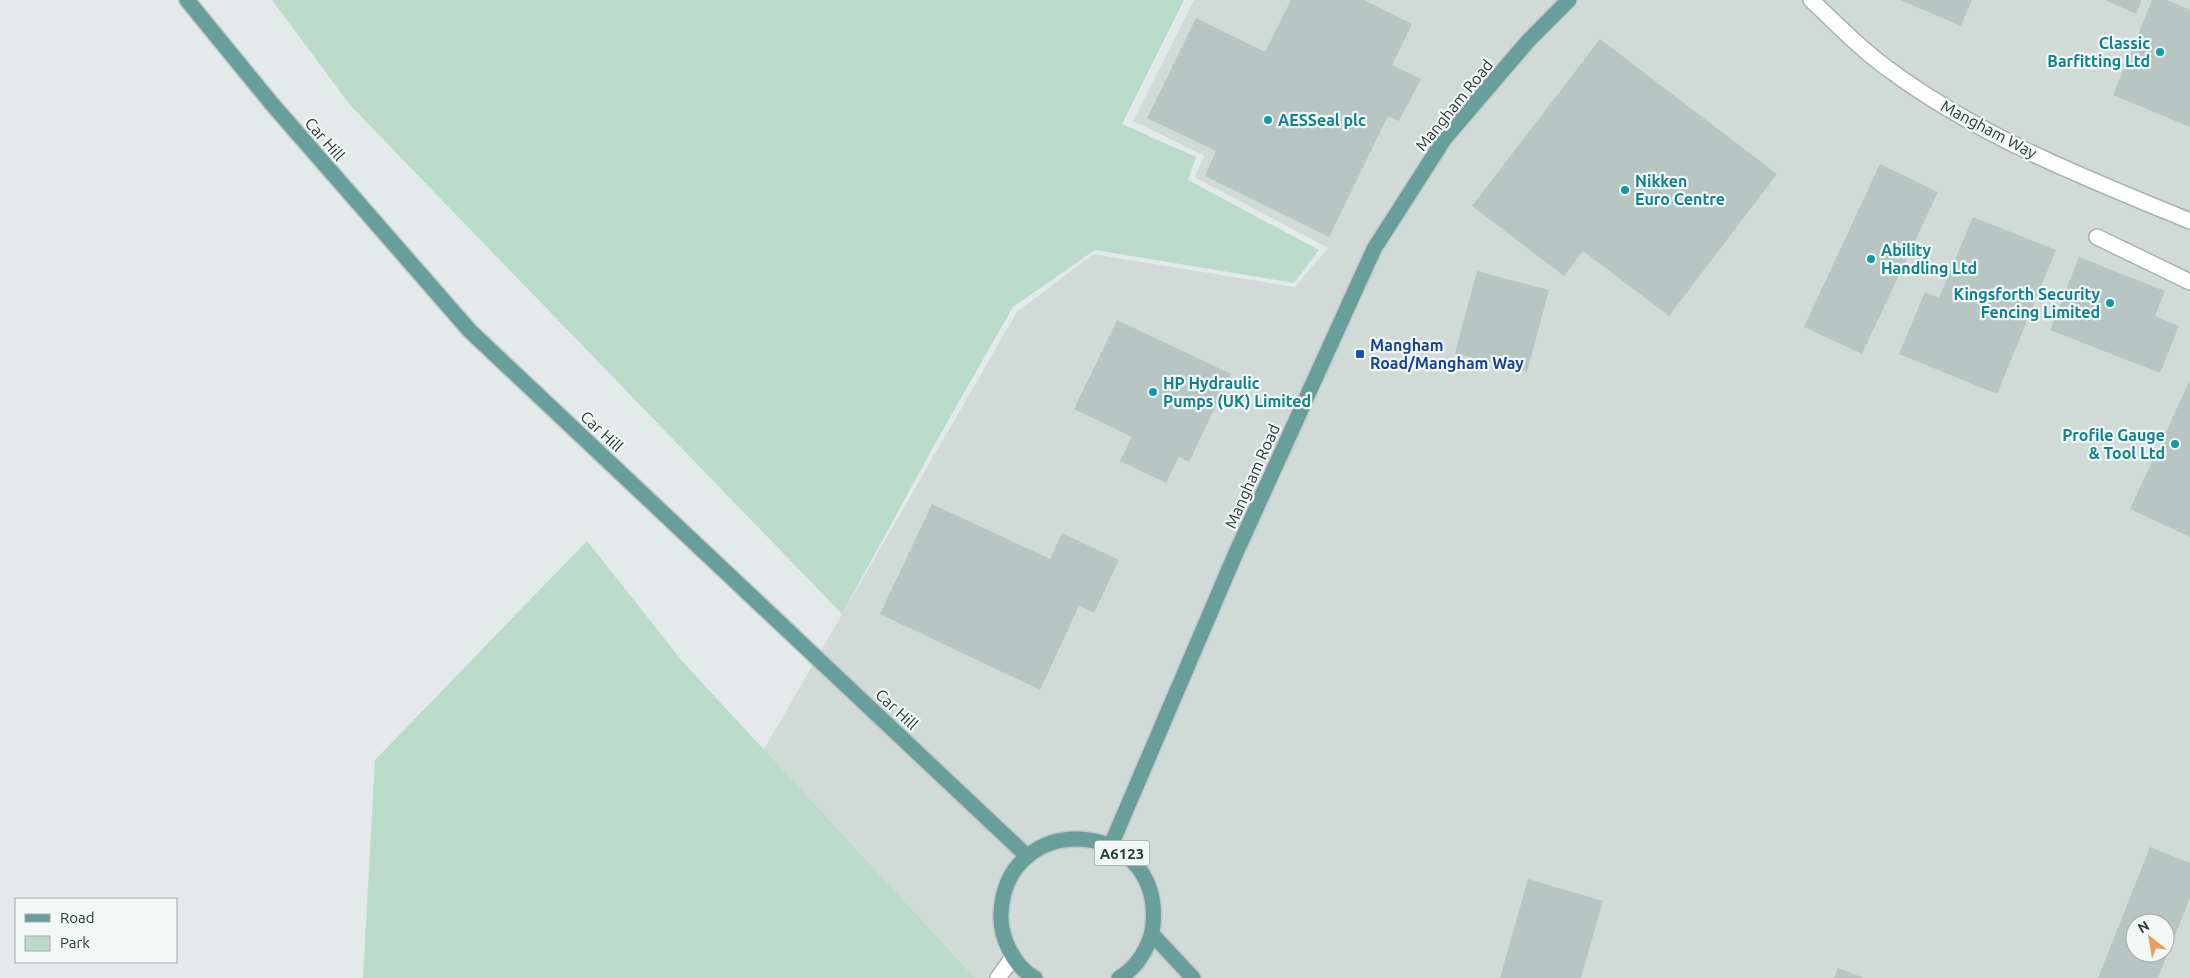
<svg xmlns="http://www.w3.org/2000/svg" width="2190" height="978" font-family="Ubuntu,sans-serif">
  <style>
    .built { fill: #d0dbd8; fill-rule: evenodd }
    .green { fill: #bbdbca }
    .building { fill: #b7c6c2; fill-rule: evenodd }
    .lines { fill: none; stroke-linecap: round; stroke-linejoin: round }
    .minor-casing { stroke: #a5b3b1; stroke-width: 18 }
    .major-casing { stroke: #c1c8c8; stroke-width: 18 }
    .minor { stroke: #fff; stroke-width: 15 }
    .major { stroke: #689f9b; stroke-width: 15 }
    .culture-dot { fill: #0f9aa8; stroke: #f2f8f6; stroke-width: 2 }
    .transit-dot { fill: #1a4fb4; stroke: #f2f8f6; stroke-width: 2 }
    .labels { text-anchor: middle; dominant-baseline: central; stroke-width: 4.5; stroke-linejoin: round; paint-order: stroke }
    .shield { fill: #f2f8f6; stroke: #617472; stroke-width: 1 }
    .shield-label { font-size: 15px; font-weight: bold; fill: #233b39 }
    .culture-label { font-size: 16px; font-weight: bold; fill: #0d838f; stroke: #f2f8f6; text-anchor: start }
    .street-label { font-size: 16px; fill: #233b39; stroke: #f2f8f6 }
    .transit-label { font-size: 16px; font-weight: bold; fill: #164399; stroke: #f2f8f6; text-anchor: start }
  </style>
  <rect width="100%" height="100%" fill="#e2ebe9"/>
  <path class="built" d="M1194,0H2190V978H975L763,751L1017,312L1093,254L1295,287L1328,248L1194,177L1205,156L1133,121ZM2135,923H2165V953H2135Z"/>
  <path class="green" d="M272,0H1184L1122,124L1196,157L1188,180L1319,250L1294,283L1095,250L1013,307L941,433L842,614L350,105Z
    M587,541L683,662L975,978H363L375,760Z"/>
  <path class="building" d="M1291,0H1364L1412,24L1392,65L1421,79L1399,121L1388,116L1329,237L1205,176L1216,151L1147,118L1196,18L1265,52Z
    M1900,0H1972L1961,26Z
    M2105,0H2142L2136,14Z
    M2152,0H2167L2190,10V127L2113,95Z
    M1600,39L1777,174L1669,316L1583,251L1564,276L1472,206Z
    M1880,164L1938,192L1862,354L1804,327Z
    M1973,217L2056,250L1997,394L1899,354L1925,292L1939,298Z
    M2079,257L2165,291L2155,316L2179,326L2160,373L2050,330Z
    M1477,271L1549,290L1527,372L1455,353Z
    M1117,320L1231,374L1189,462L1179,457L1166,483L1120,461L1132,437L1074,409Z
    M2190,380V537L2130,509Z
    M932,504L1050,559L1062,533L1119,560L1094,613L1079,606L1040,690L880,614Z
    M2150,847L2190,863V898L2158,978H2098ZM2135,923H2165V953H2135Z
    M1528,879L1603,901L1581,978H1500Z
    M1838,968L1864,978H1834Z"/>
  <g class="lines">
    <defs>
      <path id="minor" d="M1811,0C1836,23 1860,49 1887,68C1978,136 2085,178 2190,221
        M2097,237L2190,282
        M998,978L1013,957"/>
      <path id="major" d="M187,0L272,104L470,331L1027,856
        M1111,845L1235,555L1374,249L1445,138L1529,40L1569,0
        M1152,934L1193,978
        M1035,978C1014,967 1000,937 1001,914C1005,808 1163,817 1153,925C1151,945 1137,968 1119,978"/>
    </defs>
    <use href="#minor" class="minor-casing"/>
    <use href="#major" class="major-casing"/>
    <use href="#minor" class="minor"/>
    <use href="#major" class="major"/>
  </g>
  <g class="culture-dot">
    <circle cx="2160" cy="52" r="5"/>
    <circle cx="1268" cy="120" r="5"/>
    <circle cx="1625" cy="190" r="5"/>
    <circle cx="1871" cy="259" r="5"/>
    <circle cx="2110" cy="303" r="5"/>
    <circle cx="1153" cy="392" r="5"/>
    <circle cx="2175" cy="444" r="5"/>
  </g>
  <rect class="transit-dot" x="1355" y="349" width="10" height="10" rx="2.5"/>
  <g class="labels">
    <rect class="shield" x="1094.5" y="840.5" width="55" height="25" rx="4"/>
    <g class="shield-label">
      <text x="1122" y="853">A6123</text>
    </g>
    <g class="culture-label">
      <text x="2150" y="43" text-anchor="end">Classic<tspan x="2150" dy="18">Barfitting Ltd</tspan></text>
      <text x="1278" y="120">AESSeal plc</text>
      <text x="1635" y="181">Nikken<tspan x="1635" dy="18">Euro Centre</tspan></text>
      <text x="1881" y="250">Ability<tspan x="1881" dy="18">Handling Ltd</tspan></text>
      <text x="2100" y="294" text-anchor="end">Kingsforth Security<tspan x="2100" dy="18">Fencing Limited</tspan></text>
      <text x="1163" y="383">HP Hydraulic<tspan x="1163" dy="18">Pumps (UK) Limited</tspan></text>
      <text x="2165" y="435" text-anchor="end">Profile Gauge<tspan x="2165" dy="18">&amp; Tool Ltd</tspan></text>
    </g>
    <g class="street-label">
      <text transform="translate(1454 105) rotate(-51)">Mangham Road</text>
      <text transform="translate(1989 129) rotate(28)">Mangham Way</text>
      <text transform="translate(325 139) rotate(49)">Car Hill</text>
      <text transform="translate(602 431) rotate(43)">Car Hill</text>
      <text transform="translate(1252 476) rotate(-66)">Mangham Road</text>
      <text transform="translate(897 709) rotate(43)">Car Hill</text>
    </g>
    <g class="transit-label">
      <text x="1370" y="345">Mangham<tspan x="1370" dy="18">Road/Mangham Way</tspan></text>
    </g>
  </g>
  <rect x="15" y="898" width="162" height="65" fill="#f2f8f6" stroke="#9facaa"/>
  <rect x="25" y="914" width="25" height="8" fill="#689f9b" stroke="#9facaa"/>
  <text x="60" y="923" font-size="15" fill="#233b39">Road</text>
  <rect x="25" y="936" width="25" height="15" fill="#bbdbca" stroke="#9facaa"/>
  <text x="60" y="948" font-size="15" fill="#233b39">Park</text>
  <g transform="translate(2150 938) rotate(329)"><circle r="24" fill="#f2f8f6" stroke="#9facaa"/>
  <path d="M0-4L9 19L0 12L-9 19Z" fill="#eb9d60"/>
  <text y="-8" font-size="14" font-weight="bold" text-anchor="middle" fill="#233b39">N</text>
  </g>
</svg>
